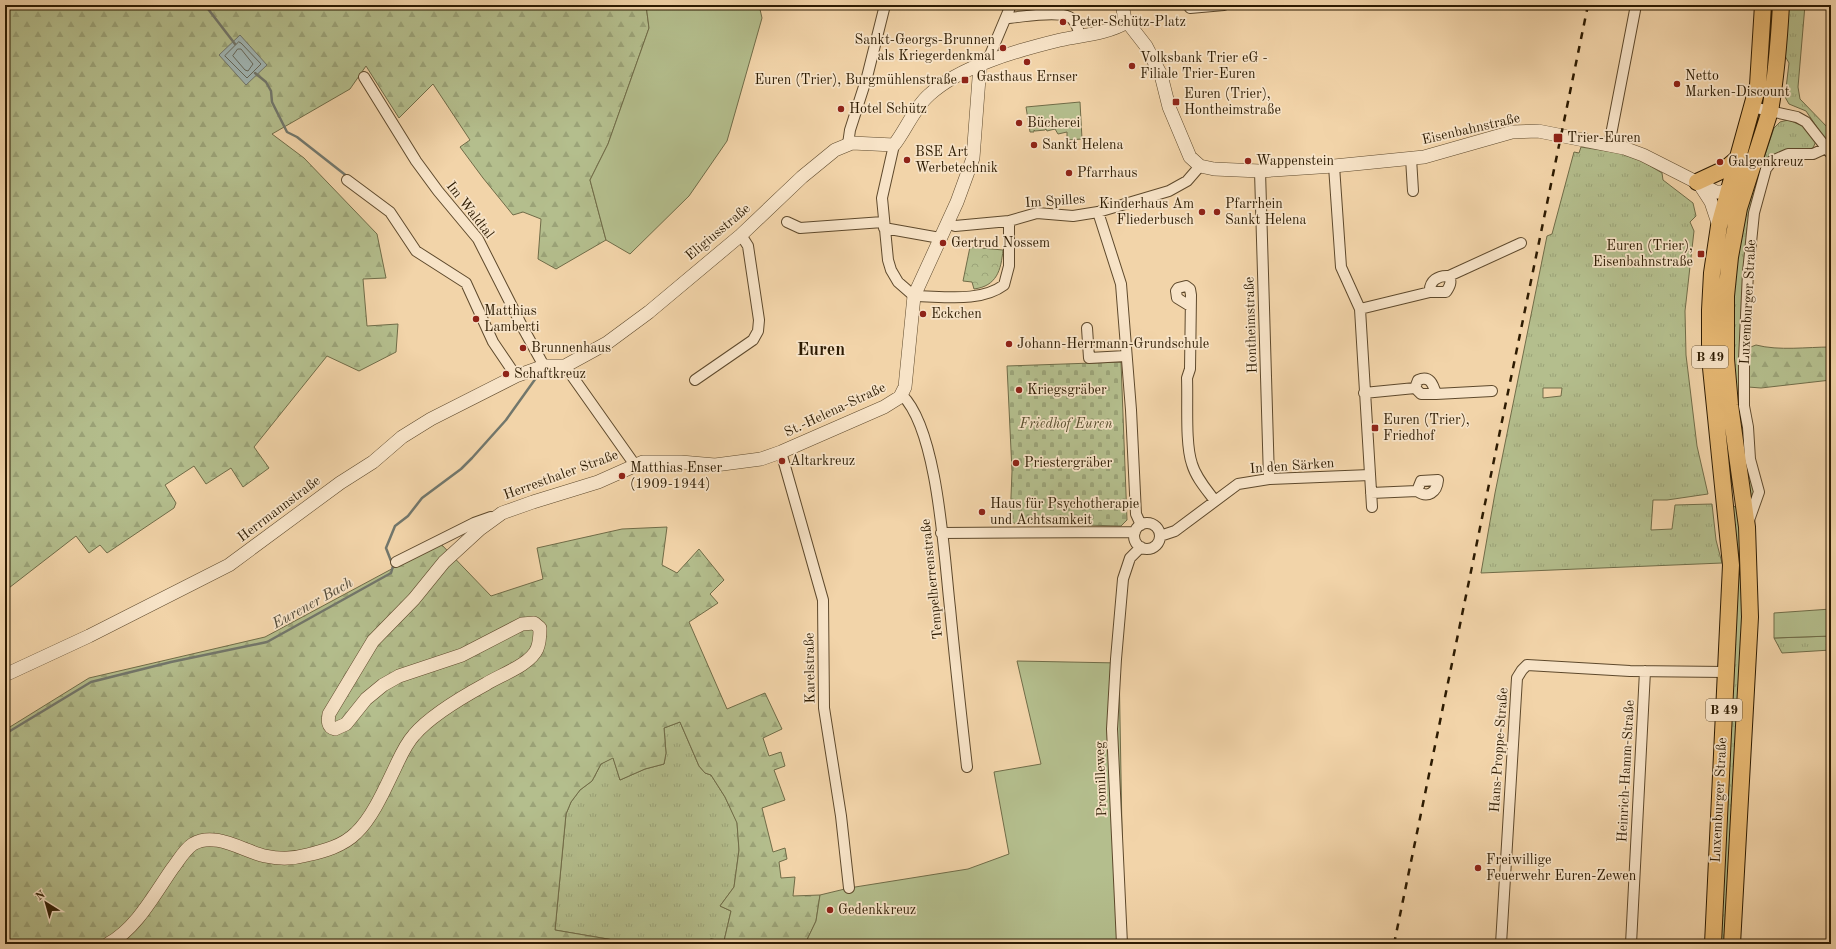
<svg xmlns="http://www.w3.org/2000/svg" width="1836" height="949" font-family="'Old Standard TT',serif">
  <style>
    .grass { fill: url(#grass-tufts); stroke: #706c48; fill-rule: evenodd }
    .forest { fill: url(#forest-firs); stroke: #706c48 }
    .cemetery { fill: url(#cemetery-stones); stroke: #706c48 }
    .park { fill: url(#park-crowns); stroke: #706c48 }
    .garden { fill: #b4be8d; stroke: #706c48 }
    .water { fill: #a0b5b3; stroke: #72776c }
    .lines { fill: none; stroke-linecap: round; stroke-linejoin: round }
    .shore { stroke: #66685a; stroke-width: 1 }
    .stream { stroke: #72776c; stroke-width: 2.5 }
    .minor-casing { stroke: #5e492c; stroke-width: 12 }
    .tertiary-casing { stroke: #5e492c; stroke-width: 14 }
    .primary-casing { stroke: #2d1b02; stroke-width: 18 }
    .minor { stroke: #f7e3c7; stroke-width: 10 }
    .tertiary { stroke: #f7e3c7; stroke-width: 13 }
    .primary { stroke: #e9ba74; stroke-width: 16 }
    .rail { stroke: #2d1b02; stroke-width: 2.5; stroke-dasharray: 7 7; stroke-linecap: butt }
    .poi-dot { fill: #8f2418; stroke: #f7e3c7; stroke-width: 1.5 }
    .labels { text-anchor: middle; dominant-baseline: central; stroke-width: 3.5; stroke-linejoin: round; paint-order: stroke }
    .shield { fill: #f7e3c7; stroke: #6a573d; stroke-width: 1 }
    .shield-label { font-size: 13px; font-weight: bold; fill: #2d1b02 }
    .poi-label { font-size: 14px; fill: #2d1b02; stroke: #f7e3c7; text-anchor: start }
    .street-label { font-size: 14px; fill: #2d1b02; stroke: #f7e3c7 }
    .park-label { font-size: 14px; font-style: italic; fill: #564c2c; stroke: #f7e3c7 }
    .water-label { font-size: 15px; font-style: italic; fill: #504937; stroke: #f7e3c7 }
    .district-label { font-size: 18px; font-weight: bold; fill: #2d1b02; stroke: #f7e3c7 }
  </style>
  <defs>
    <pattern id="grass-tufts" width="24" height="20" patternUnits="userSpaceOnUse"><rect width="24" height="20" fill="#b4be8d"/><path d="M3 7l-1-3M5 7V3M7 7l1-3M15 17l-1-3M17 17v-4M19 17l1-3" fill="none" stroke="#9ba378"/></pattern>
    <pattern id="forest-firs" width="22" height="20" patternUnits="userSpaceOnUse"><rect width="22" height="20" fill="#b4be8d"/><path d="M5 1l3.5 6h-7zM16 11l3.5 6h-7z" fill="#9ba378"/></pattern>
    <pattern id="cemetery-stones" width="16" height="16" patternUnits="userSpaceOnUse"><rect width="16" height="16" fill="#b4be8d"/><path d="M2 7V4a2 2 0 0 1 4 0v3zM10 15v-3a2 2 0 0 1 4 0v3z" fill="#9ba378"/></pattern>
    <pattern id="park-crowns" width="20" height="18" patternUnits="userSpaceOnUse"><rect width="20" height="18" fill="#b4be8d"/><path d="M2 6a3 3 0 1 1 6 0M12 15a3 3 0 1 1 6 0" fill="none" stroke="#9ba378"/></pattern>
  </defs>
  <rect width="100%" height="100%" fill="#f2d4a9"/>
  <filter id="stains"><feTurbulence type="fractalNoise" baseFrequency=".005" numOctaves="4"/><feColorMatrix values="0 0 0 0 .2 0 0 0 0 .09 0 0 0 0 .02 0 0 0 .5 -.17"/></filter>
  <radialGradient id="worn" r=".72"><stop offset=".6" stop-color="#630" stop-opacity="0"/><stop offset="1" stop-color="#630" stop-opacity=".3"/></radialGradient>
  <path class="grass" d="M1785,5H1805L1798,87L1800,99L1830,130L1831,137L1829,139H1825L1806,111L1789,104L1785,97L1789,63L1785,56Z
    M1788,120L1806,127L1816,141L1813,148L1766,162L1758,177L1747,229L1740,344L1739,402L1754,488V496L1751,499L1732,387V272L1753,179L1764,158L1774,128L1780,122Z
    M1581,147L1632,155L1662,173L1663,180L1693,203L1696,216L1690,222L1694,231L1685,311L1686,355L1697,446L1708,494L1667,500H1653L1651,530L1672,529L1675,505L1712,504L1716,540L1722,563L1481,573L1495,493L1547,236L1552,234L1574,152L1579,153ZM1543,388H1562L1561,396L1543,398Z
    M1730,502L1738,510L1745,571L1727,944H1721Z
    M1831,636V650L1782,653L1774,638Z
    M680,722L699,766L705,773L711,775L725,797L737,822L739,850L734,887L720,906L731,911L724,941L711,939L700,944H637L555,930L566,814L571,802L580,790L592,781L601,764L613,757L620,780L645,769L664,764L666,753L664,728Z"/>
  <path class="forest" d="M5,5H646L649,28L608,144L590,180L606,240L556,269L538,259L541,219L523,212L513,215L483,178L460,147L470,140L433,84L399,118L366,66L350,89L272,134L304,158L377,234L386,278L363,279L367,326L398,324L396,352L359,371L327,356L254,447L269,468L243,487L231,468L206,484L194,466L165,485L176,503L174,508L107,553L100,545L89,553L76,536L5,591Z
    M1756,345C1779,351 1807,347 1831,347V380L1761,388L1748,387V348Z
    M667,527L662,565L677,573L699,549L724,580L710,594L718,603L689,622L727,709L765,693L782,729L763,738L769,756L781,752L785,766L774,770L785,800L762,808L773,852L785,848L787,859L779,862L781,878L795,877L793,896L820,895L816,921L805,944H700L711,939L724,941L731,911L720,906L734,887L739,850L737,823L725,797L711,775L705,773L699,766L680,722L664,728L666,753L664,764L645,769L620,780L613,758L601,764L592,781L580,790L571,802L566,814L555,930L637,944H5V730L89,678L265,637L440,543L491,596L543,579L537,548L622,529Z"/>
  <path class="cemetery" d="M1121,362L1127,520L1121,526L1010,523L1012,471L1007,366Z"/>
  <path class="park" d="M970,247L1003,250C1001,270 997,286 974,289L972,282L963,281Z"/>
  <path class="garden" d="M646,5H759L762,18L727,141L689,196L630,254L606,240L590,180L608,144L649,28Z
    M1080,102L1082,139L1067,140V132L1058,134L1055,129L1047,131L1046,129L1045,130L1035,131L1034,130V132H1030L1026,107Z
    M1831,609V636L1774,638V613Z
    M1017,661L1119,663L1124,944H805L816,921L820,895L849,888L968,869L1009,854L994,772L1041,764Z"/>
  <path class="water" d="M240,35L267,65L246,85L219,55Z"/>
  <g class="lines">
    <path class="shore" d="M239,42L241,43L261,64L247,78L225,56Z
      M238,49H241L253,64L248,71L245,70L233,56Z"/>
    <path class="stream" d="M205,5L235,44
      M255,73L266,82L271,91L272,102L287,132L297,137L348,177
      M5,734L91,682L171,662L267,642L391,573L393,566L386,548L395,526L408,516L422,498L461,469L472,458L506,420L536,378"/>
    <defs>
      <path id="minor" d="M1190,8L1224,5
        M1007,18C1023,17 1052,11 1067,16C1075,18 1078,28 1080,36
        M982,63L990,55L1011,5
        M364,77L416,161L438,191L478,239L523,328L544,366
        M1752,107L1797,117L1806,122L1831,154
        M848,144L850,130L867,77L885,5
        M894,145L882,198L888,260L891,270L898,282L914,296C942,296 980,303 1004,285L1009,266V221
        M1609,145L1636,5
        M1411,158L1413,191
        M1334,166L1341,267L1360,309L1372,507
        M1260,171L1269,479
        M347,180L390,212L416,251L466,283L493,342L516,376
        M1098,212L1121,284L1131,410L1136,514L1141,525
        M787,222L800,228L883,222
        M948,223L955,226L1009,221L1037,213L1073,216L1098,212L1169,191L1187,181L1200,166
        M884,228L940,238
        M1430,292H1446C1450,286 1452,282 1449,276
        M1190,306L1177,298L1176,291L1178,288L1186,286L1190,289L1191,295L1190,369L1187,378C1188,402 1185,444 1192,464C1196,478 1207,490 1215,501
        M1360,309L1430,292C1429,281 1438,275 1449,276L1521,243
        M1087,328L1089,358L1126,356
        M565,366L635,465
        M695,380L753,340L758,331L759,320L748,246L741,235
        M1415,388L1421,394H1436
        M1364,393L1415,388L1418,380C1430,375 1433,384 1436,394L1492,391
        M902,395C938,430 944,556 950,608C955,661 961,714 967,767
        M781,452L823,600L824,708L841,816L849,888
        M1371,493L1417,491C1428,499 1437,492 1438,480L1421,481L1417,491
        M1748,523L1759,492L1750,459L1748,427L1744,406V360L1748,272L1754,213L1766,169L1772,161L1788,154H1813L1826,148
        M1134 536a13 13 0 1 1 26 0a13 13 0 1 1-26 0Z
        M941,533L1135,532
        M1160,536L1175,531L1238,484L1269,479L1370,475
        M396,562L474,523L491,517
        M1122,944L1112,729L1116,659L1123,579L1130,558L1141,547
        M1501,944L1517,678L1522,670L1527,665L1630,671L1726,672
        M1631,944L1645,671"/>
      <path id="tertiary" d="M1122,5L1125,19L1146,46L1161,75L1169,107L1190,157L1200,166L1214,169L1260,171L1334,166L1424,157L1512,132L1538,131L1624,148L1643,155L1716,192H1722L1736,186
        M1700,185L1711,202L1719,226
        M5,675L89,636L229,565L340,483L373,462L402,437L431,419L516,376L544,366H565L607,343L649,312L741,235L802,177L835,150L852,143L894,145C906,130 914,108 929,95C960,66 1019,50 1060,40C1083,35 1107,34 1127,22
        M108,944C136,929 154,895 172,869C179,860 184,850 193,844C215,831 243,851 265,856C279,859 293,859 307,855C324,851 343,846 356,833C371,819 383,793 392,774C399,760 404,746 414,735C430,716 464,696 486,684C500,675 530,665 537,649C540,642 540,635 540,628L534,623L522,624L462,655L399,676L383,685L366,699L346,724L335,729C327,727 328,720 329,714L373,641L414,599L444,562L480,529L502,513L533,502L598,482L643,462H681L715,465L761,459L781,452L884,407L900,397L905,387L914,296L957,202L973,158L980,65"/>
      <path id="primary" d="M1697,182L1725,169L1738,158
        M1713,944L1731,565L1710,358V310L1712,273L1719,226L1758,85L1763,5
        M1732,944L1750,617L1747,527L1730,405L1726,359V296L1730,257L1739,208L1770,111C1776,76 1779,41 1781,5"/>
    </defs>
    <use href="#minor" class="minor-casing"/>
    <use href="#tertiary" class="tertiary-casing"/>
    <use href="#primary" class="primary-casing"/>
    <use href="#minor" class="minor"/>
    <use href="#tertiary" class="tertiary"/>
    <use href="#primary" class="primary"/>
    <path class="rail" d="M1394,944L1588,5"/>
  </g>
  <g class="poi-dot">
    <circle cx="1063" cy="22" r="4"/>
    <circle cx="1003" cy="48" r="4"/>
    <circle cx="1027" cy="62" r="4"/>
    <circle cx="1132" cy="66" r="4"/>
    <rect x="961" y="76" width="8" height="8" rx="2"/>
    <circle cx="1677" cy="84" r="4"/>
    <rect x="1172" y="98" width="8" height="8" rx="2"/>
    <circle cx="841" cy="109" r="4"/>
    <circle cx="1019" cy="123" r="4"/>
    <rect x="1553" y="133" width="10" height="10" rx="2"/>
    <circle cx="1034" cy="145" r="4"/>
    <circle cx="907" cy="160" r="4"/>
    <circle cx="1248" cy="161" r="4"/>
    <circle cx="1720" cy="162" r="4"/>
    <circle cx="1069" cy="173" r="4"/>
    <circle cx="1202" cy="212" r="4"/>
    <circle cx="1217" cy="212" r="4"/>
    <circle cx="943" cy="243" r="4"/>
    <rect x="1697" y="250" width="8" height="8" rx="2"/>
    <circle cx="923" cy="314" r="4"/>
    <circle cx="476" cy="319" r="4"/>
    <circle cx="1009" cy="344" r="4"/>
    <circle cx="523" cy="348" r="4"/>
    <circle cx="506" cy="374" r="4"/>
    <circle cx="1019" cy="390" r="4"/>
    <rect x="1371" y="424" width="8" height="8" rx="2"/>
    <circle cx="782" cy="461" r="4"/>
    <circle cx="1016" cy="463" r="4"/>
    <circle cx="622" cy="476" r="4"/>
    <circle cx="982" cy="512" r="4"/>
    <circle cx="1478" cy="868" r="4"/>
    <circle cx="830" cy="910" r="4"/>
  </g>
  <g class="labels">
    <g class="shield">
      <rect x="1692" y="346" width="36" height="22" rx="3"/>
      <rect x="1706" y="699" width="36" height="22" rx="3"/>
    </g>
    <g class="shield-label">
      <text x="1710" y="357">B 49</text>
      <text x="1724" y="710">B 49</text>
    </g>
    <g class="poi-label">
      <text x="1071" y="22">Peter-Schütz-Platz</text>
      <text x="995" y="40" text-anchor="end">Sankt-Georgs-Brunnen<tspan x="995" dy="16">als Kriegerdenkmal</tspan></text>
      <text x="1140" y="58">Volksbank Trier eG -<tspan x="1140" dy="16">Filiale Trier-Euren</tspan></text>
      <text x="1685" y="76">Netto<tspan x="1685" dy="16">Marken-Discount</tspan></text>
      <text x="1027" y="77" text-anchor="middle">Gasthaus Ernser</text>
      <text x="957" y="80" text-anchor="end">Euren (Trier), Burgmühlenstraße</text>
      <text x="1184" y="94">Euren (Trier),<tspan x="1184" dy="16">Hontheimstraße</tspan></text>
      <text x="849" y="109">Hotel Schütz</text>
      <text x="1027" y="123">Bücherei</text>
      <text x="1567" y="138">Trier-Euren</text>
      <text x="1042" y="145">Sankt Helena</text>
      <text x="915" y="152">BSE Art<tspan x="915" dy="16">Werbetechnik</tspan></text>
      <text x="1256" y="161">Wappenstein</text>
      <text x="1728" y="162">Galgenkreuz</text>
      <text x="1077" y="173">Pfarrhaus</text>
      <text x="1194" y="204" text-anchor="end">Kinderhaus Am<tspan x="1194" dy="16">Fliederbusch</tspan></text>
      <text x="1225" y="204">Pfarrhein<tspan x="1225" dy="16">Sankt Helena</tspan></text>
      <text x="951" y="243">Gertrud Nossem</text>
      <text x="1693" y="246" text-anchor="end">Euren (Trier),<tspan x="1693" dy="16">Eisenbahnstraße</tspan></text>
      <text x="484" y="311">Matthias<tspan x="484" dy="16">Lamberti</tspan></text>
      <text x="931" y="314">Eckchen</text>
      <text x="1017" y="344">Johann-Herrmann-Grundschule</text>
      <text x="531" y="348">Brunnenhaus</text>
      <text x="514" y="374">Schaftkreuz</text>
      <text x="1027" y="390">Kriegsgräber</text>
      <text x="1383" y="420">Euren (Trier),<tspan x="1383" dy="16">Friedhof</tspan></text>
      <text x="790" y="461">Altarkreuz</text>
      <text x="1024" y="463">Priestergräber</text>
      <text x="630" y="468">Matthias Enser<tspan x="630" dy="16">(1909-1944)</tspan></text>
      <text x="990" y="504">Haus für Psychotherapie<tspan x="990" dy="16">und Achtsamkeit</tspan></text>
      <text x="1486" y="860">Freiwillige<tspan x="1486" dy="16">Feuerwehr Euren-Zewen</tspan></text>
      <text x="838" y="910">Gedenkkreuz</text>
    </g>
    <g class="street-label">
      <text transform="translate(1471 129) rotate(-13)">Eisenbahnstraße</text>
      <text transform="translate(1055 201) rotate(-4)">Im Spilles</text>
      <text transform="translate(470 210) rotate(52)">Im Waldtal</text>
      <text transform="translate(718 232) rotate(-40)">Eligiusstraße</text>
      <text transform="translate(1748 302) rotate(-87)">Luxemburger Straße</text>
      <text transform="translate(1251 325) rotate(-92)">Hontheimstraße</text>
      <text transform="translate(835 410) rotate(-25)">St.-Helena-Straße</text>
      <text transform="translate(1292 466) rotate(-4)">In den Särken</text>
      <text transform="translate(561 475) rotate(-20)">Herresthaler Straße</text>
      <text transform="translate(279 509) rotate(-37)">Herrmannstraße</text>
      <text transform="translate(932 579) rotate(-96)">Tempelherrenstraße</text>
      <text transform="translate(810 668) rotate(-91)">Karelstraße</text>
      <text transform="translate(1499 750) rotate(-86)">Hans-Proppe-Straße</text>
      <text transform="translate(1626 771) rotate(-87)">Heinrich-Hamm-Straße</text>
      <text transform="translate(1101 779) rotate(-92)">Promilleweg</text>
      <text transform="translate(1719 800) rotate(-87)">Luxemburger Straße</text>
    </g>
    <g class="park-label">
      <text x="1066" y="424">Friedhof Euren</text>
    </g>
    <g class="water-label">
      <text transform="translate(313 604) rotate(-29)">Eurener Bach</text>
    </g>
    <g class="district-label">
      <text x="821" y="350">Euren</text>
    </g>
  </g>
  <rect width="1836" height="949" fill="none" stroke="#f2d4a9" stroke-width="20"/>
  <rect x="6" y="6" width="1824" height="937" fill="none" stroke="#2d1b02" stroke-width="2"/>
  <rect x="10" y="10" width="1816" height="929" fill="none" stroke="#2d1b02"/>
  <g transform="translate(46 903) rotate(323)" stroke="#f7e3c7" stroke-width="3" paint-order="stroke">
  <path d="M0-3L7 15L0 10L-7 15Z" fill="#2d1b02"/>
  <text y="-6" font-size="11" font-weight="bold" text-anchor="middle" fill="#2d1b02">N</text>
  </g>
  <rect width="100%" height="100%" filter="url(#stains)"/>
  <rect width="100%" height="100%" fill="url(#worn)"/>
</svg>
